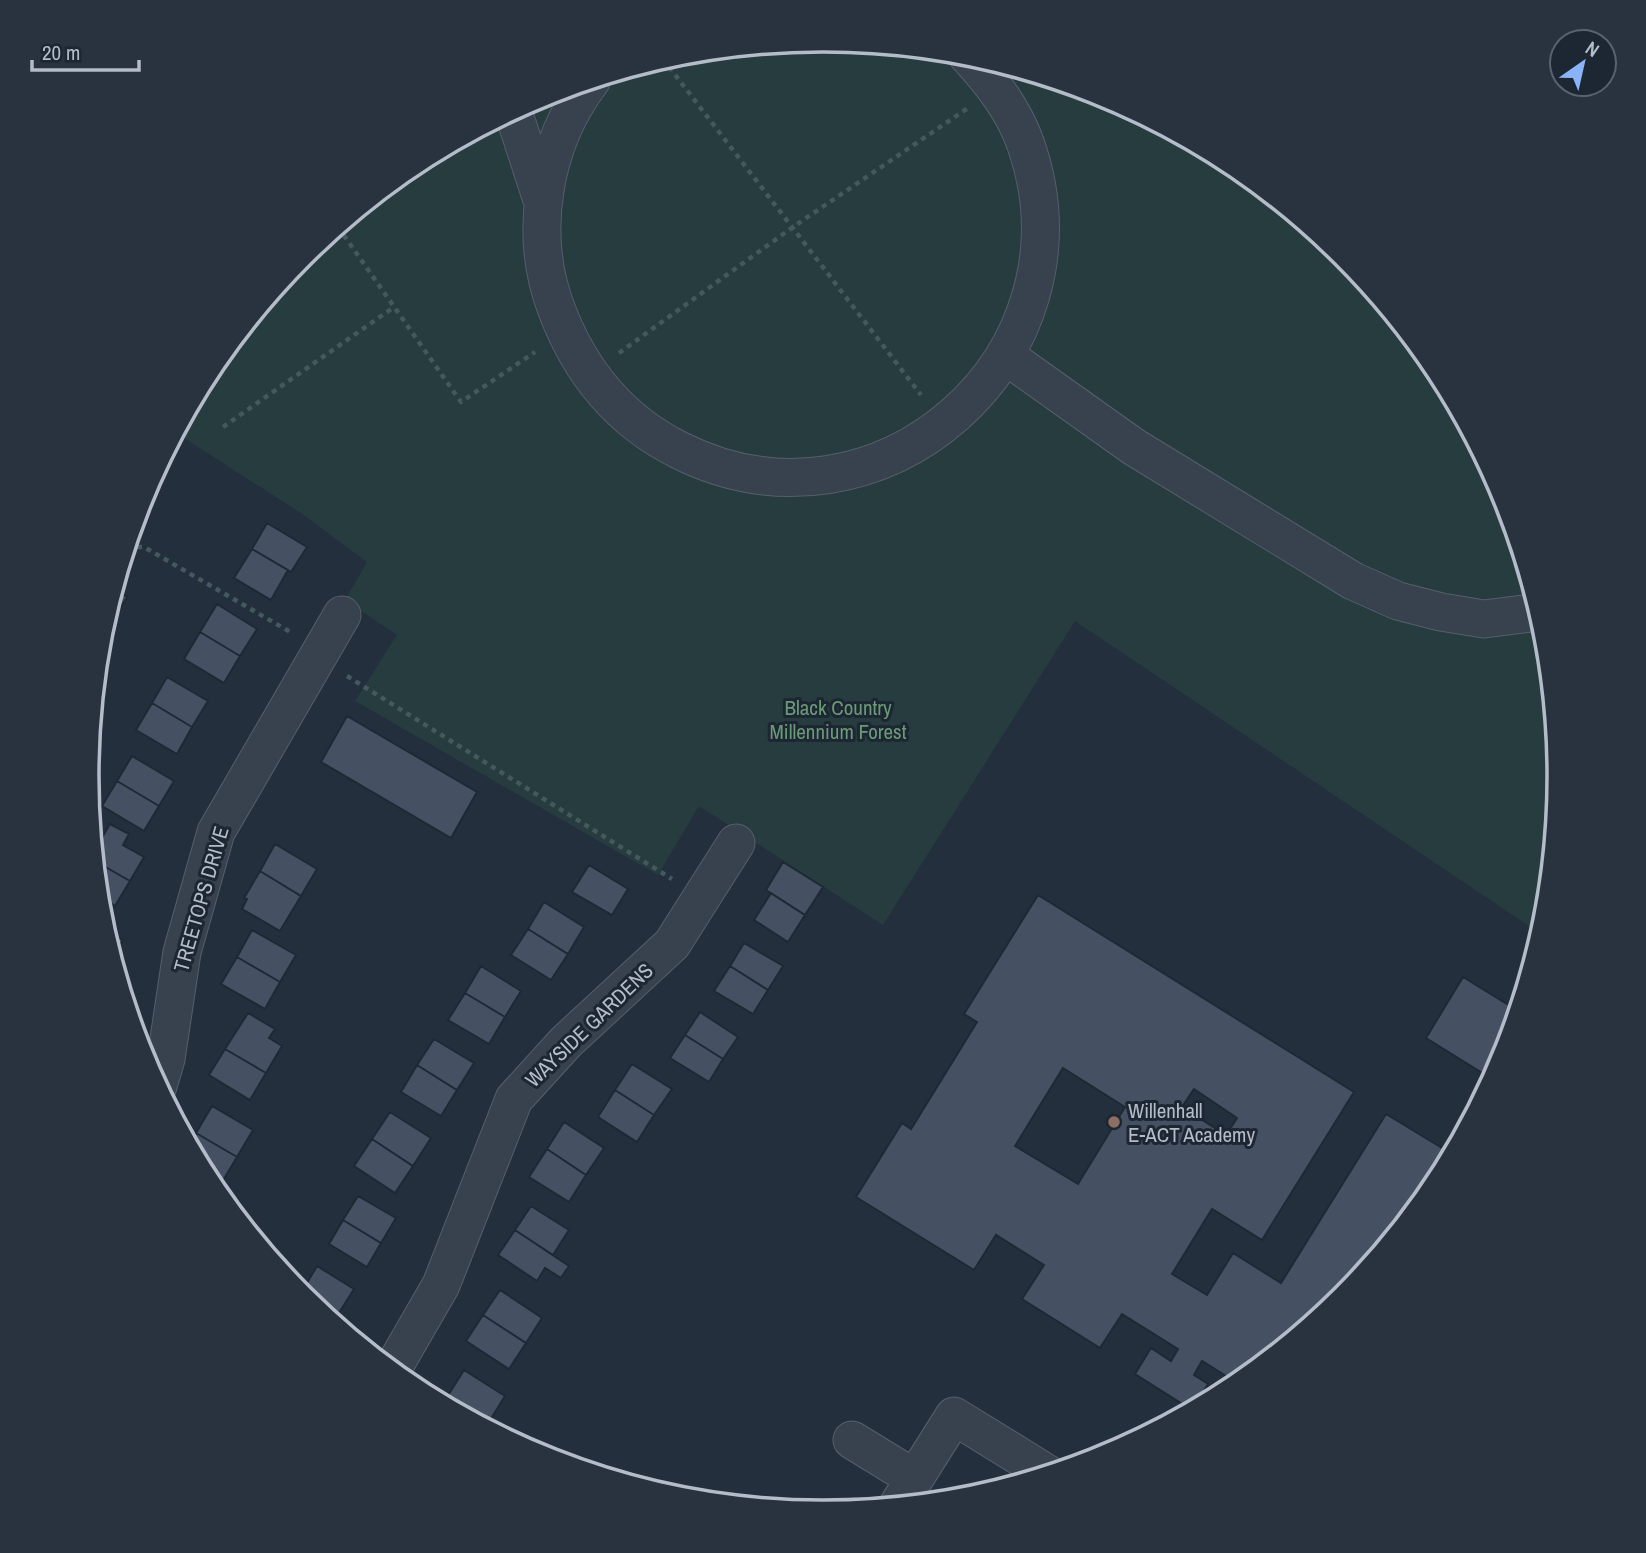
<svg xmlns="http://www.w3.org/2000/svg" width="1646" height="1553" font-family="'Archivo Narrow',sans-serif">
  <style>
    .green { fill: #263c3f }
    .building { fill: #455162; stroke: #1f2835; stroke-width: 2; fill-rule: evenodd }
    .lines { fill: none; stroke-linecap: round; stroke-linejoin: round }
    .minor-casing { stroke: #565f6c; stroke-width: 39 }
    .path { stroke: #44595c; stroke-width: 4.5; stroke-dasharray: 5 5; stroke-linecap: butt }
    .minor { stroke: #38414e; stroke-width: 37 }
    .education-dot { fill: #8d6e63; stroke: #1d2633; stroke-width: 2.5 }
    .labels { text-anchor: middle; dominant-baseline: central; stroke-width: 6; stroke-linejoin: round; paint-order: stroke }
    .park-label { font-size: 21px; fill: #6b9a76; stroke: #1d2633 }
    .street-label { font-size: 21px; fill: #b4bcc9; stroke: #1d2633 }
    .poi-label { font-size: 21px; fill: #b4bcc9; stroke: #1d2633; text-anchor: start }
    .rim { fill: none; stroke: #b4bcc9; stroke-width: 3.5 }
  </style>
  <rect width="100%" height="100%" fill="#242f3e"/>
  <path class="green" d="M823,40L967,54L1105,96L1232,165L1344,256L1435,368L1503,495L1545,633L1559,777L1545,921L1541,934L1075,621L883,925L699,806L658,875L355,701L397,635L345,600L367,562L301,513L176,433L211,367L303,256L414,164L542,96L680,54Z"/>
  <path class="building" d="M267,523L307,547L291,572L252,549Z
    M252,549L288,570L271,600L234,578Z
    M114,589L127,597L115,617L107,612Z
    M217,604L257,629L240,656L200,632Z
    M200,632L240,656L224,683L184,659Z
    M167,677L208,701L192,727L152,703Z
    M152,703L192,727L177,754L136,730Z
    M347,716L477,792L451,838L321,762Z
    M132,756L174,781L159,806L117,781Z
    M117,781L159,806L144,831L102,806Z
    M110,824L129,834L123,845L144,857L130,881L95,861L94,851Z
    M275,844L317,869L301,896L260,871Z
    M95,861L130,881L115,906L98,895Z
    M783,862L823,887L805,915L766,890Z
    M589,865L628,889L612,915L572,892Z
    M260,871L301,896L280,931L242,909L247,899L244,898Z
    M771,893L805,915L788,942L754,920Z
    M1038,895L1354,1092L1262,1240L1212,1209L1172,1274L1207,1295L1233,1253L1281,1283L1386,1114L1452,1154L1435,1186L1382,1250L1374,1245L1341,1300L1232,1389L1210,1400L1226,1376L1202,1361L1194,1375L1208,1384L1192,1410L1135,1374L1151,1348L1171,1361L1178,1349L1122,1314L1100,1348L1022,1299L1044,1265L996,1235L974,1270L856,1197L902,1123L911,1129L977,1022L964,1014ZM1063,1068L1125,1107L1078,1184L1015,1146ZM1194,1089L1237,1118L1226,1135L1182,1107Z
    M544,902L584,927L568,954L528,929Z
    M103,929L123,940L112,958Z
    M528,929L568,954L551,980L511,955Z
    M252,930L296,955L280,982L237,957Z
    M744,943L783,966L768,990L730,966Z
    M237,957L280,982L265,1009L221,984Z
    M481,966L521,991L505,1017L465,993Z
    M730,966L768,990L753,1014L714,991Z
    M1463,977L1515,1009L1508,1021L1514,1024L1503,1059L1492,1079L1426,1038Z
    M465,993L505,1017L489,1044L448,1020Z
    M700,1012L738,1037L723,1059L685,1035Z
    M248,1013L275,1029L269,1038L282,1046L266,1073L225,1049Z
    M685,1035L723,1059L709,1082L670,1058Z
    M434,1039L474,1063L457,1090L417,1065Z
    M225,1049L266,1073L250,1100L209,1075Z
    M632,1064L672,1089L654,1115L615,1090Z
    M417,1065L457,1090L441,1116L401,1092Z
    M615,1090L654,1115L637,1142L598,1117Z
    M212,1106L253,1130L237,1157L196,1133Z
    M390,1112L431,1138L413,1166L372,1139Z
    M564,1122L604,1148L586,1175L547,1149Z
    M196,1133L237,1157L221,1184L205,1174L189,1145Z
    M372,1139L413,1166L395,1193L354,1166Z
    M547,1149L586,1175L569,1202L529,1177Z
    M358,1196L396,1218L381,1243L343,1220Z
    M531,1206L569,1230L553,1255L515,1230Z
    M343,1220L381,1243L367,1267L329,1244Z
    M515,1230L569,1266L561,1278L545,1268L537,1281L498,1255Z
    M317,1266L354,1289L337,1316L301,1293Z
    M500,1290L542,1318L526,1343L483,1315Z
    M301,1293L337,1316L333,1323L302,1297Z
    M483,1315L526,1343L509,1369L466,1341Z
    M464,1370L505,1396L489,1422L447,1397Z
    M447,1397L489,1422L486,1427L443,1404Z"/>
  <g class="lines">
    <defs>
      <path id="minor" d="M591,81C543,144 528,233 556,308C579,370 619,420 679,450C879,551 1099,356 1026,145C1014,110 991,81 967,55
        M513,111L541,197
        M1006,356L1134,447L1353,581L1398,601L1441,612L1484,619L1539,612
        M158,1086L166,1059L182,952L216,832L342,615
        M392,1370L441,1285L514,1099L566,1042L672,944L736,843
        M852,1440L914,1478
        M898,1505L954,1416L1048,1474"/>
    </defs>
    <use href="#minor" class="minor-casing"/>
    <path class="path" d="M663,59L921,395
      M338,227L461,402L535,352
      M619,353L793,227L968,108
      M223,427L394,307
      M127,547H144L292,633
      M347,676L672,879"/>
    <use href="#minor" class="minor"/>
  </g>
  <circle class="education-dot" cx="1114" cy="1122" r="7"/>
  <g class="labels">
    <g class="park-label">
      <text x="838" y="707">Black Country<tspan x="838" dy="24">Millennium Forest</tspan></text>
    </g>
    <g class="street-label">
      <text transform="translate(201 899) rotate(-74)">TREETOPS DRIVE</text>
      <text transform="translate(589 1025) rotate(-44)">WAYSIDE GARDENS</text>
    </g>
    <g class="poi-label">
      <text x="1128" y="1110">Willenhall<tspan x="1128" dy="24">E-ACT Academy</tspan></text>
    </g>
  </g>
  <path d="M0 0H1646V1553H0ZM99 776a724 724 0 1 1 1448 0a724 724 0 1 1-1448 0Z" fill="#29323f" fill-rule="evenodd"/>
  <path class="rim" d="M99 776a724 724 0 1 1 1448 0a724 724 0 1 1-1448 0Z"/>
  <g transform="translate(1583 63) rotate(34)"><circle r="33" fill="#1d2633" stroke="#59626f" stroke-width="2"/>
  <path d="M0-5L12 26L0 18L-12 26Z" fill="#8ab4f8"/>
  <text y="-10" font-size="19" font-weight="bold" text-anchor="middle" fill="#b4bcc9">N</text>
  </g>
  <path d="M32 60v10h107v-10" fill="none" stroke="#b4bcc9" stroke-width="3.5"/>
  <text x="42" y="60" font-size="21" fill="#b4bcc9" stroke="#1d2633" stroke-width="5" paint-order="stroke">20 m</text>
</svg>
